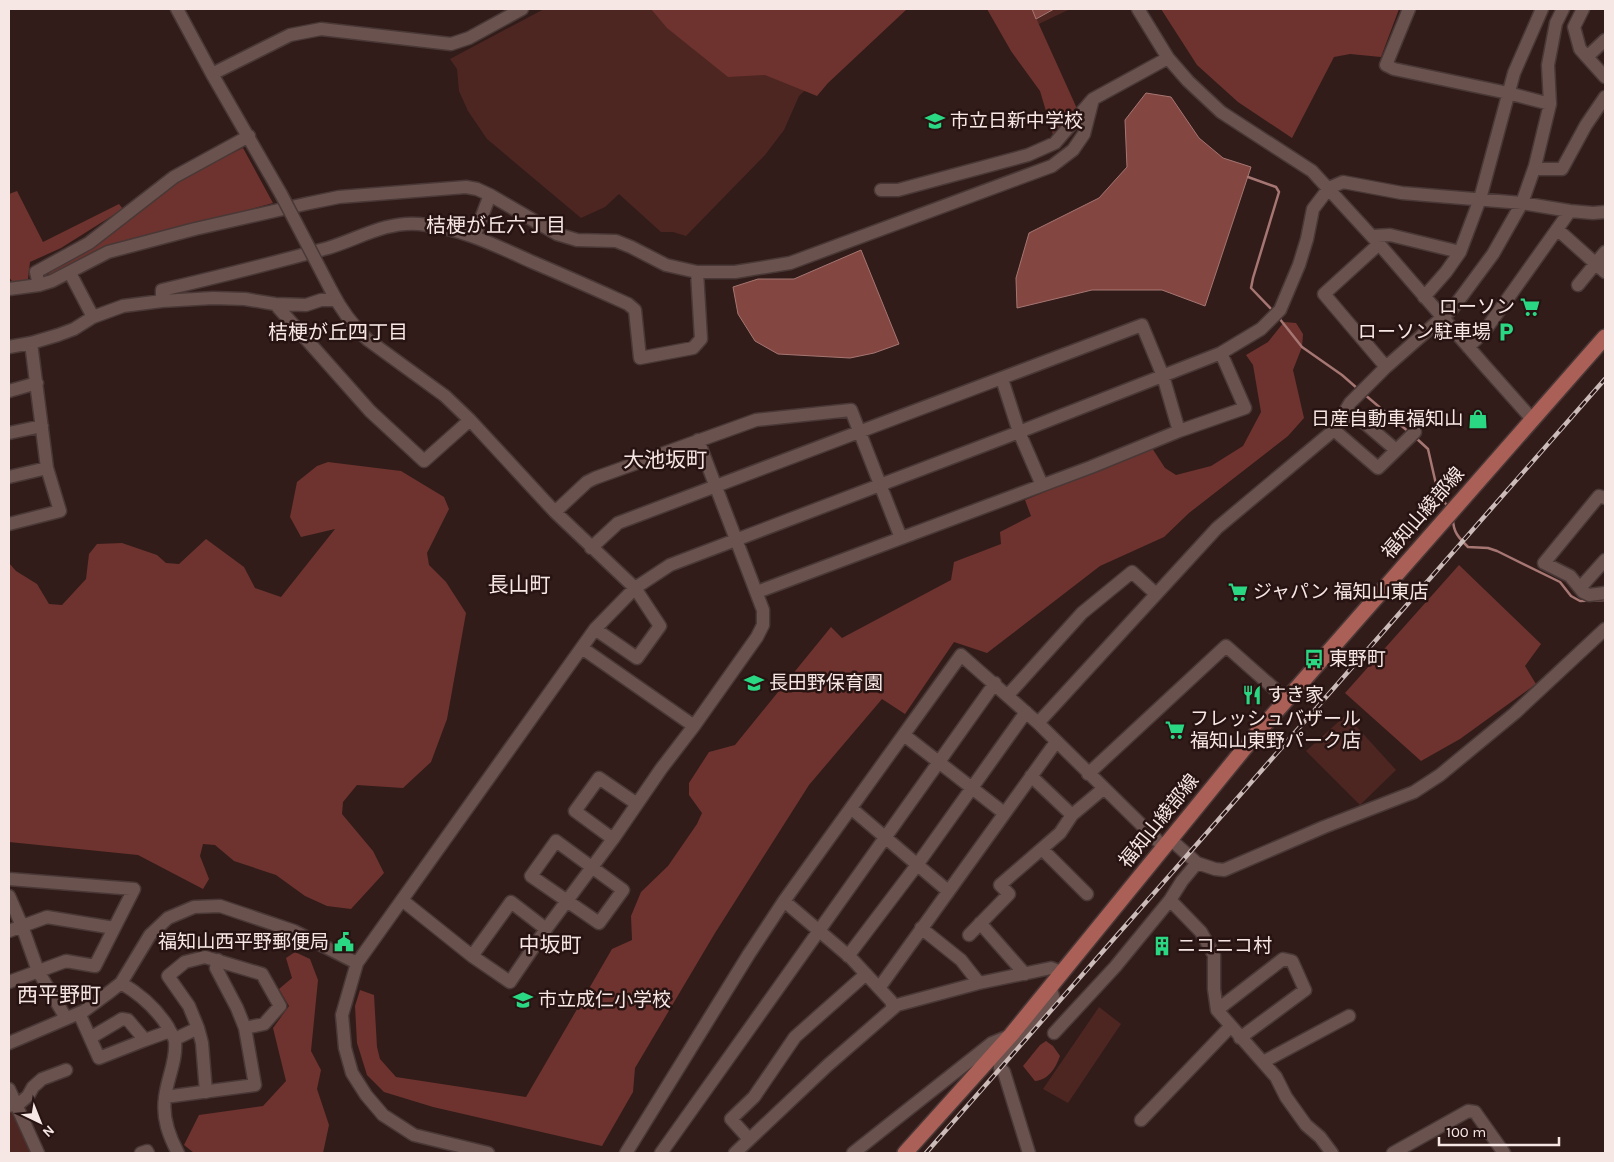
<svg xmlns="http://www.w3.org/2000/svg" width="1614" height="1162" font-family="Karla,'Noto Sans JP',sans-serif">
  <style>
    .green { fill: #4d2622 }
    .forest { fill: #6e332e }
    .water { fill: #834640; stroke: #a67672 }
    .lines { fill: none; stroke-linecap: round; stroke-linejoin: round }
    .stream { stroke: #a67672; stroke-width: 2.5 }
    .minor-casing { stroke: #493836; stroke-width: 15 }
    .major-casing { stroke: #493836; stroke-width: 18 }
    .minor { stroke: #6a524f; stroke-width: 12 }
    .major { stroke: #aa5f57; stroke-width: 15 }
    .rail-casing { stroke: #cbbbb9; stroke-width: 4.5 }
    .rail { stroke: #271311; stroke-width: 2.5; stroke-dasharray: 8; stroke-linecap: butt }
    .minor-bridge-casing { stroke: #493836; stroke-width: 15; stroke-linecap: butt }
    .minor-bridge { stroke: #6a524f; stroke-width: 12 }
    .labels { text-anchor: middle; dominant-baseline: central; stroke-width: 5; stroke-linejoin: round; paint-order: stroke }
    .poi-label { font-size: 19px; fill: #f6e7e5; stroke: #271311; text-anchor: start }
    .street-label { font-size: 19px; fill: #f6e7e5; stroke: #271311 }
    .neighbourhood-label { font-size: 20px; fill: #f6e7e5; stroke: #271311 }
    .quarter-label { font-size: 21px; fill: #f6e7e5; stroke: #271311 }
  </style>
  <rect width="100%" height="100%" fill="#311c1a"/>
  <path class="green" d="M544,9H891L799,96L784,130L765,155L686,236L673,232H661L619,194L605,207L581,218L487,139L468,111L459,91L457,69L450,59Z
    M998,9H1070L1014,36Z
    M1346,715L1396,770L1360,805L1306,751Z
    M1099,1007L1121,1024L1068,1103L1043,1089Z
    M13,1111L32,1153H9V1112Z"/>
  <path class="forest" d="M651,9H907L828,83L817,96L765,75L728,77L667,28Z
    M987,9H1032L1079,113L1054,138L1040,91L1011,51Z
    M1161,9H1399L1381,57L1350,54L1334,57L1292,138L1238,102L1197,65Z
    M243,148L273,203L90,254L49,275L47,270L181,178Z
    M17,191L43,242L119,204L123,209L61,248L30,262L28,279L14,284L9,277V194Z
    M1284,322L1296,323L1303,334L1302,347L1293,370L1304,418L1288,436L1189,513L1164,537L1100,566L987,653L954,642L905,714L882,699L809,785L715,933L635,1068L633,1092L602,1146L433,1107L384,1092L367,1075L357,1043L355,1006L360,990L374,995L377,1047L380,1059L396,1077L526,1097L612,949L632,940L631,916L641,892L668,866L697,824L702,813L689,795V783L709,752L735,745L831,627L842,638L951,580L954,562L1001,544L1000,532L1031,516L1025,500L1152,448L1165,468L1176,475L1211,466L1243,446L1261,412L1253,365L1246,355L1268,342Z
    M328,462L401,471L444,497L449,509L427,553L429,565L446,582L466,613L447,719L431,762L403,788L357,785L343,802L342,814L373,851L384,873L351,909L327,906L305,896L276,875L234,861L215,845L203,844L200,856L209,879L203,889L138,855L9,842V563L16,571L37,584L49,604L62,605L86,579L89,554L97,544L122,543L157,555L166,563L179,564L206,539L244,567L255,588L281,597L335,529L301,537L290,517L297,482L317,466Z
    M1459,565L1541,644L1525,666L1536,684L1460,739L1421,761L1345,693Z
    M295,952L310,959L318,980L311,1051L321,1070L317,1089L329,1125L323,1153H194L184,1145L199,1115L263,1106L286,1081L273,1028L289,1006L279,989L292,978L286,958Z
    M1046,1041L1053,1046L1060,1056C1056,1067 1049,1080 1035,1081L1023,1066L1040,1045Z"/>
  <path class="water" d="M1032,9H1054L1036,19Z
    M1146,93L1171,97L1199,138L1223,158L1251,167L1205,306L1162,290H1092L1017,308L1016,278L1029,233L1099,198L1127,167L1125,120Z
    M861,250L899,344L874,353L850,358L778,354L755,341L738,314L733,287L758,279H794Z"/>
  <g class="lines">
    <path class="stream" d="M1248,177L1276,187L1279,192L1253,278L1251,288L1274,312
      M1279,318L1302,347L1342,375L1358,389
      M1364,394L1410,433
      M1416,438L1428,449L1438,493L1448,507
      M1453,519C1453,532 1459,538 1468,547L1488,548L1497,551L1560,582L1571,596L1580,601L1605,600"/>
    <defs>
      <path id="minor" d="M177,9L212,74L281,194
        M1138,9L1168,58L1188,81L1221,112L1312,171L1379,244L1484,365L1532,419
        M1409,9L1386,65L1394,69L1508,93L1550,104
        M1583,9L1574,27L1580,49L1587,57
        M1605,40L1587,57L1605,77
        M212,74L290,35L321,29L451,44L469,38L522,9
        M1534,169H1562L1586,125L1605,97
        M881,190H898L1028,155L1055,143L1093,99L1168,58
        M1557,229L1605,272
        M1373,236L1390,235L1460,252
        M474,237L490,195
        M1379,244L1324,294L1386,367
        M70,273L93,317
        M39,285L36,272L89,243L174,177L249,136
        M1578,285L1605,252
        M9,289L39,285L52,281L108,252L195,229L305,204L339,197L466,187L477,189L490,195L557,234L577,240L616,241L631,247L666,265L697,272H735L790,263L1052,166L1073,150L1084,134L1093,99
        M331,290C341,310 351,324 368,340L445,396L470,420L555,512L635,588L660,626L637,658L595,629
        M1424,297L1446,272L1460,252L1480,199L1514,73L1542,9
        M162,301V290C217,277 273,263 328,248C358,239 386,221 419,224C458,227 495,245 530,261C563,275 595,289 628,304L635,310L640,358L693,348L701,339L697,272
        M275,304L370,411L424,461L470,420
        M9,347L31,343L58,335L74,329L93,317L123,306L162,301L213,298L245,299L275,304L306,305L321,300H336
        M1468,347L1484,332L1570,211
        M1002,379L1019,432L1042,485
        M9,391L37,383
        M1340,419L1350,421L1360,419L1396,450
        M1334,430L1378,468L1415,432
        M9,433L42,426
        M9,477L47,468
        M1605,498L1599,496L1544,563L1570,576L1583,592L1589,595L1605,593
        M555,512L587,482L595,478L756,420L851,410L901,538
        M9,524L60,511L47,468L31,343
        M591,548L618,523L1142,325L1163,376L1179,431
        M1580,588L1605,560
        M757,592L1091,467L1179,431L1245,408L1221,353
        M582,648L694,726
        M1008,695L1082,613L1132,572L1156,594
        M1038,723L1217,528L1334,430L1350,403L1386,367L1453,308L1493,254L1522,203L1535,166L1550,104L1548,65L1556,23L1563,9
        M904,735L1004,813
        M1088,774L1226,646L1286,699
        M1031,776L1072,815L1103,789
        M852,809L948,891
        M613,839L575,811L599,778L637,804
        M1170,839L1197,863L1215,869L1224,870L1324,827L1414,792L1440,775L1515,713L1605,629
        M556,841L623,890L599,923L531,876Z
        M1042,849L1087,894
        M1197,863L1182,881L1170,900L1201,932L1214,955V989L1217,1010L1276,1077L1286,1097L1306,1125L1320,1137L1332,1153
        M9,879L134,889L95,966L66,961L9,982
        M9,896L22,926L38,971L66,1018
        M402,900L472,956L510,982L546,929L613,839L661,769L694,726L757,637L763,625V610L698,440
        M784,901L851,958L891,1001L893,1008
        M980,923L1025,974
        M921,928L961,960L979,983
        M9,931L47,917L114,928
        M969,935L1009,894L1000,885L1060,833L1072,815
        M472,956L511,902L546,929
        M848,956L917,865L1026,712
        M218,960L216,968L237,1008L245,1028
        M121,983C140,994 156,1008 168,1027C170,1032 174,1036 175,1041C177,1061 167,1078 165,1098C162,1118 169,1136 178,1153
        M879,988L1056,742
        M1217,1010L1283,959L1292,961L1305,990L1240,1038
        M79,1013L99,1058L145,1040L170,1031
        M198,1028L202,1043L206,1092
        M1054,1033L1115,967L1170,900
        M90,1038L122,1019L128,1020L145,1040
        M9,1043L84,1011L107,994L121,983L150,935L168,918L194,907L220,906L294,931L357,963
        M1263,1062L1349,1016
        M9,1089L38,1153
        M165,1097L255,1085L245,1028L264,1024L280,1006L262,974L205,957L185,962L168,976L189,1006L198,1028L175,1039
        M9,1106L21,1102L28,1096L33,1087L42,1079L66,1070
        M1141,1120L1230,1027
        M749,1139L731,1119L754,1097L795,1037L866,974
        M141,1153L147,1151L148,1153
        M488,1153L414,1135L383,1115L366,1095L352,1073L345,1048L342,1015L357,963L595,629L635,588L670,565L1019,432L1221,353L1261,329L1280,310L1299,265L1307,239L1313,209L1329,188L1343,182L1402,193L1522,203L1570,211L1593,213L1605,212
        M626,1153L749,954L784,901L961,655L1038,723L1164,847
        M661,1153L995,683
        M735,1153L828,1065L897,1005L979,983L1051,968L1061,972
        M853,1153L992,1043L1009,1036
        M1029,1153L1004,1072L1000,1068V1060L1053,996L1050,986
        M1393,1153L1468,1111L1475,1112L1504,1153"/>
      <path id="major" d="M905,1153L1011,1035L1252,739L1605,337"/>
    </defs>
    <use href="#minor" class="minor-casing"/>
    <use href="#major" class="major-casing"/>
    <use href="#minor" class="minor"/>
    <use href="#major" class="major"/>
    <defs>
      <path id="rail" d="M926,1153L1605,379"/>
    </defs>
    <use href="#rail" class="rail-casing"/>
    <use href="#rail" class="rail"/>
    <defs>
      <path id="minor-bridge" d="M281,194L331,290"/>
    </defs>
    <use href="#minor-bridge" class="minor-bridge-casing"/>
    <use href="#minor-bridge" class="minor-bridge"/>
  </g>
  <defs>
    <symbol id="school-bare" viewBox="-9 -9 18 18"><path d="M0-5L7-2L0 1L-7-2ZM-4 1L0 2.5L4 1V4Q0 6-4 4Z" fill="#2ad884" stroke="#271311" stroke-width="2.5" paint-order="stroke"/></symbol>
    <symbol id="supermarket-bare" viewBox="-9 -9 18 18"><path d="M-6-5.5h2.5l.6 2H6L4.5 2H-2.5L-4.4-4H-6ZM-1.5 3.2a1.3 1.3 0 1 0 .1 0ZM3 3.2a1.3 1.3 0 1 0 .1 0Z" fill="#2ad884" stroke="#271311" stroke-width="2.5" paint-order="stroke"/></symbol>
    <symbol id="parking-bare" viewBox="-9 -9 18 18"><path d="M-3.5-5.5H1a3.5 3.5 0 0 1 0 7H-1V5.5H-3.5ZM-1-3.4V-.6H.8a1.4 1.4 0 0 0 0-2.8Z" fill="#2ad884" stroke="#271311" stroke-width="2.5" paint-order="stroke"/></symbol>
    <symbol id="shop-bare" viewBox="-9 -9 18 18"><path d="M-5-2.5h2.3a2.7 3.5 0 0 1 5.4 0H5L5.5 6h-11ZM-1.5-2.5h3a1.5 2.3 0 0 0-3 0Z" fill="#2ad884" stroke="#271311" stroke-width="2.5" paint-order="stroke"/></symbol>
    <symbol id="bus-bare" viewBox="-9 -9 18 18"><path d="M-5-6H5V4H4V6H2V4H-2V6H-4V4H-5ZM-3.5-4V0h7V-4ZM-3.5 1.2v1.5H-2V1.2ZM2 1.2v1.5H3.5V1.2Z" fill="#2ad884" stroke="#271311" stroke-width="2.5" paint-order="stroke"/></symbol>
    <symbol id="restaurant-bare" viewBox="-9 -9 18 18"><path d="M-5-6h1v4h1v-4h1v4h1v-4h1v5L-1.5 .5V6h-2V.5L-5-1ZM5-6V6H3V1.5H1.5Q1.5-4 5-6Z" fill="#2ad884" stroke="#271311" stroke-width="2.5" paint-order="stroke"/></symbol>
    <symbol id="civic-bare" viewBox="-9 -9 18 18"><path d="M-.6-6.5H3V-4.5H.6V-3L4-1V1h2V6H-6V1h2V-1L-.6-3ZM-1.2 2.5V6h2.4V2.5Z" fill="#2ad884" stroke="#271311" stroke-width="2.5" paint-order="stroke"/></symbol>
    <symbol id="building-bare" viewBox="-9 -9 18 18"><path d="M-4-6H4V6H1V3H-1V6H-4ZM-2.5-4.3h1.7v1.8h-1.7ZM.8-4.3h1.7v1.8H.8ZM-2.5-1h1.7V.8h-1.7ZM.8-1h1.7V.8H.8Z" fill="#2ad884" stroke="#271311" stroke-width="2.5" paint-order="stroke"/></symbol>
  </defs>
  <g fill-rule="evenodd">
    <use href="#school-bare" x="921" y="107" width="28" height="28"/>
    <use href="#supermarket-bare" x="1516" y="293" width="28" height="28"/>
    <use href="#parking-bare" x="1492" y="318" width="28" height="28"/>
    <use href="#shop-bare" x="1464" y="405" width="28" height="28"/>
    <use href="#supermarket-bare" x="1224" y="578" width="28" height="28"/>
    <use href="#bus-bare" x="1300" y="645" width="28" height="28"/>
    <use href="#school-bare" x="740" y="669" width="28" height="28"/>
    <use href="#restaurant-bare" x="1238" y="681" width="28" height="28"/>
    <use href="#supermarket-bare" x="1161" y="716" width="28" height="28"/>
    <use href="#civic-bare" x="330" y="928" width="28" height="28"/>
    <use href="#building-bare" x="1148" y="932" width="28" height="28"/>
    <use href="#school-bare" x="509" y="986" width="28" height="28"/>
  </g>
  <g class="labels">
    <g class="poi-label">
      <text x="950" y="121">市立日新中学校</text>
      <text x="1515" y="307" text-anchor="end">ローソン</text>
      <text x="1491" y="332" text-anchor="end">ローソン駐車場</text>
      <text x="1463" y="419" text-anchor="end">日産自動車福知山</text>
      <text x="1253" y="592">ジャパン 福知山東店</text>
      <text x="1329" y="659">東野町</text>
      <text x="769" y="683">長田野保育園</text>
      <text x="1267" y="695">すき家</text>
      <text x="1190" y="719">フレッシュバザール<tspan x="1190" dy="22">福知山東野パーク店</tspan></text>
      <text x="329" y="942" text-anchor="end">福知山西平野郵便局</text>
      <text x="1177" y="946">ニコニコ村</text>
      <text x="538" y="1000">市立成仁小学校</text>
    </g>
    <g class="street-label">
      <text transform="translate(1423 513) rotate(-49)">福知山綾部線</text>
      <text transform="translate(1159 821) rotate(-51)">福知山綾部線</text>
    </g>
    <g class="neighbourhood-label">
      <text x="496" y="225">桔梗が丘六丁目</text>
      <text x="338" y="332">桔梗が丘四丁目</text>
    </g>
    <g class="quarter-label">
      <text x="665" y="460">大池坂町</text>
      <text x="519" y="585">長山町</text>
      <text x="550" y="945">中坂町</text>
      <text x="59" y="995">西平野町</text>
    </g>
  </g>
  <rect width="1614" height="1162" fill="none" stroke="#f6e7e5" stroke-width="20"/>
  <g transform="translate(40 1122) rotate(137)" stroke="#271311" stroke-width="4" paint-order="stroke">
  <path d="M0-4L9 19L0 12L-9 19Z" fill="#f6e7e5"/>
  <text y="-8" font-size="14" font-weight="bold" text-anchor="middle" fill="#f6e7e5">N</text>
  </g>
  <path d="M1439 1137v8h120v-8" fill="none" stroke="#f6e7e5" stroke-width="2.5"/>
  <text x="1446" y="1137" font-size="15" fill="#f6e7e5" stroke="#271311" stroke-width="4" paint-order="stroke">100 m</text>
</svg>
